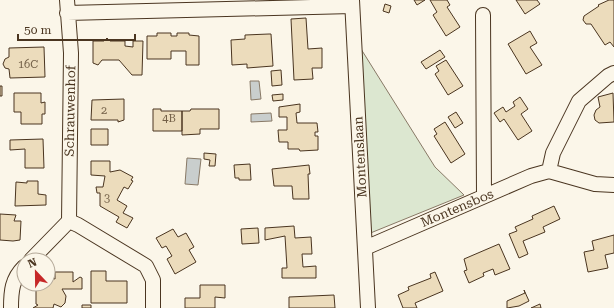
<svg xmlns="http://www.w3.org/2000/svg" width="614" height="308" font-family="'Roboto Serif',serif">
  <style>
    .green { fill: #dce7d0; stroke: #887966 }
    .water { fill: #c9cecd; stroke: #887966 }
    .building { fill: #ecdcbc; stroke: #4a3520 }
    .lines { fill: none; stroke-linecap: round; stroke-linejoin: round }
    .street-casing { stroke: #4a3520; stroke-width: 16 }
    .street { stroke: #fbf6e9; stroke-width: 14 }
    .labels { text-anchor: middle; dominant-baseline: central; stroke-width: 3; stroke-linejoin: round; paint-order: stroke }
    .number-label { font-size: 11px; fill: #725f47 }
    .street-label { font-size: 13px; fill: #4a3520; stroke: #fbf6e9 }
  </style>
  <rect width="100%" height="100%" fill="#fbf6e9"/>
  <path class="green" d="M361,49L435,167L464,195L368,234Z"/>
  <path class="water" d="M250,81H259L261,99L251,100Z
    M271,113L272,121L251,122V114Z
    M187,158L201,159L198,185L185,184Z"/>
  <path class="building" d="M414,0H425L417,5Z
    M430,0H447L450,5L447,7L460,27L446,36L433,15L437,12Z
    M516,0H537L540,4L525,14Z
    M609,0H614V47L610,42L605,45L591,24H586L583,20L584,16L599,6L598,5Z
    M385,4L391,6L389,13L383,11Z
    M306,18L308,49L322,48V68H312L313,79L294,80L291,19Z
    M530,31L537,43L530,47L542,65L526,74L508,44Z
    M157,33H171V36H177V33H189V35L199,36V65H186V51H171V59H147V36H157Z
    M269,34H271L273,66L247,68V64L232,65L231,40L245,39V35Z
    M107,38L110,41H125V46L133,47V41H143L142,75H132L119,60H102L98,65L93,63V41H104Z
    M44,47L45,77L10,78L9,69L5,68L3,64L5,59L9,57V48Z
    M440,50L445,57L426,69L421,62Z
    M446,60L463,86L448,95L435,74L439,71L436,66Z
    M281,70L282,85L272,86L271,71Z
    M0,86H2V96H0Z
    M14,93H41V103L45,102V114H42V124H21V112H14Z
    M613,93L614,122L599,123L595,120L594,115L596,110L600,107L598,97Z
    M283,94V100L273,101L272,95Z
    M520,97L528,109L521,114L532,131L518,140L504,119L500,122L494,113L503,107L506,112L515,106L513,102Z
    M124,99V120L118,122V120H91L92,100Z
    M300,104V112L296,113L297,123H317L318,132H315V136H318V150L300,151L299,149H288V142H279L278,130H287V117H279V107Z
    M153,109H161V111H182V131H153Z
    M191,109H219V129H200V134L182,135V111H190Z
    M456,112L463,123L455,128L448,117Z
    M445,122L465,154L451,163L434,136L437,134L434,129Z
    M91,129H108V145H91Z
    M43,139L44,168H25V149L10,150V140Z
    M204,153L216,154L215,166H209L210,160L204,159Z
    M91,161H110V172L120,170L133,177L131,180L133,181L128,189L124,187L117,200L127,206L123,213L133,218L127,228L116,222L119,217L100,206V193H97L96,187H103L105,176L91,175Z
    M250,164L251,180H239V178H235L234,165Z
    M309,165L310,174H308L309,199H293L292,186H274L272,169Z
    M27,181H38V194L46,195V205L15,206L16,182L27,183Z
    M554,206L560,219L543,227L545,232L523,241L528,254L519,258L509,234L517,231L515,227L533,219L532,216Z
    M0,214L16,215L14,221H21L20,240L13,241L0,240Z
    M294,226L295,238L311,237L312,254H302L303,267L316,266V278H282V268H287L285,236L265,240V228Z
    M258,228L259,243L242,244L241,229Z
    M173,229L178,237L186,233L194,247L189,250L196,262L175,274L167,259L172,256L166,246L162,248L156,238Z
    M614,235V253L605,255L608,268L588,272L584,252L594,250L592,241Z
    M499,244L510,269L495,275L493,269L483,273L484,276L469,283L464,271L467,270L464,259Z
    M91,271H106V281H127V303H91Z
    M55,272H73V282L80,277L82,278V289H62L66,296L65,303L61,307L54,304L53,308H33L38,305L36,304V287H41L43,286L42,284H48V277L55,279Z
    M435,272L443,291L415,303L417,308H403L398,295L409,290L408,287L431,278L430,274Z
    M200,285H225V298L215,297V308H185V298H200Z
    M524,290L529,301L519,306L507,308V301L525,293Z
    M334,295L335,308H289V297Z
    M540,304L541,308H531Z
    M82,305H91V308H82Z"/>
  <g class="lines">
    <defs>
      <path id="street" d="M352,0L368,308
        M67,13L352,6
        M483,15L484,196
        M549,171L553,153L579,101L608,76L614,73
        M69,221L78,225L146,266L153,280V308
        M365,248L531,176L549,171L595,184L614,185
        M31,260L69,221L71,53L67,0
        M11,308C11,291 12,279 24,267"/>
    </defs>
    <use href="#street" class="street-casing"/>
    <use href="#street" class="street"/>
  </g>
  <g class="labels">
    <g class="number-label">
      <text x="28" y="64">16C</text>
      <text x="104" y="110">2</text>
      <text x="169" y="118">4B</text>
      <text x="107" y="198">3</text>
    </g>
    <g class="street-label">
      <text transform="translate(70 111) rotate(-89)">Schrauwenhof</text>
      <text transform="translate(360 157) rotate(-93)">Montenslaan</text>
      <text transform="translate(457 208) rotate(-23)">Montensbos</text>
    </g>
  </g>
  <g transform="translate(36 272) rotate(338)"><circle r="19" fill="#fbf6e9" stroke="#b4a999"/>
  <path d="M0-3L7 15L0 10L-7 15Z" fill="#c62828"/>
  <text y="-6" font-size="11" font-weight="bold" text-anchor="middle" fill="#4a3520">N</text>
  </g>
  <path d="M18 34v6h117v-6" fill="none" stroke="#4a3520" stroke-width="2"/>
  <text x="24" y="34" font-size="12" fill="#4a3520" stroke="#fbf6e9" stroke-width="3" paint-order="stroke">50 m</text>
</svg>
